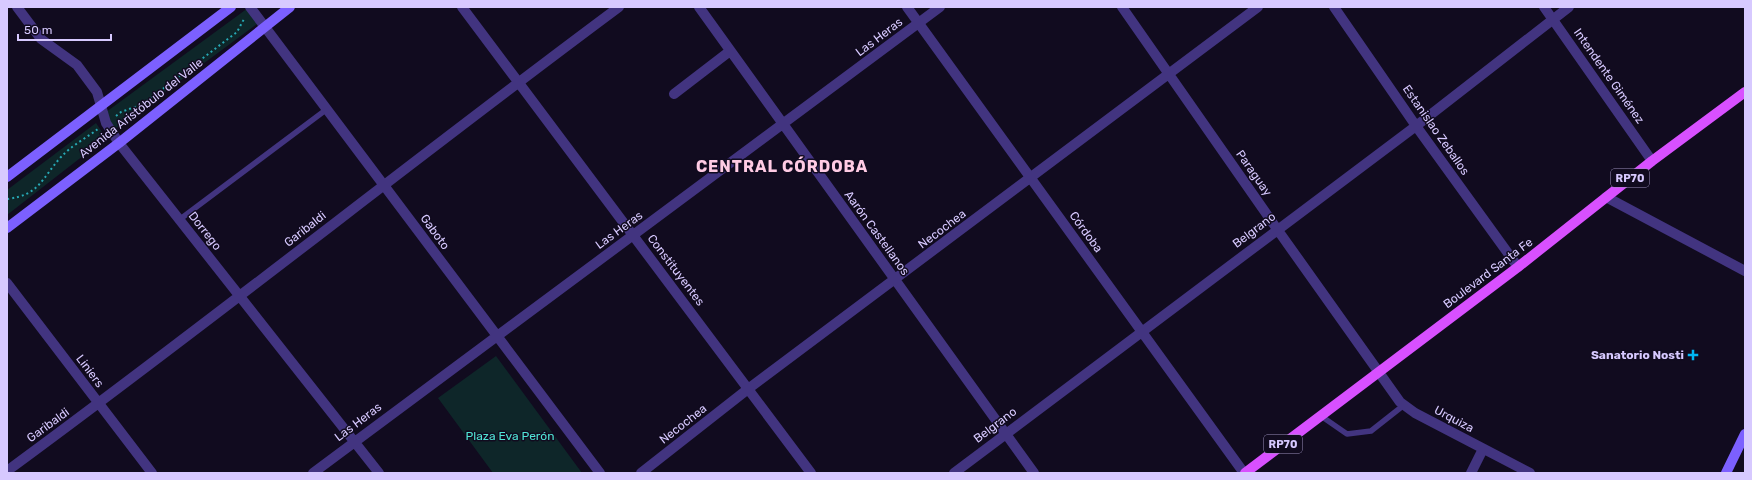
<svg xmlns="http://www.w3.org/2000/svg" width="1752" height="480" font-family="Rubik,sans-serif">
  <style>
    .green { fill: #0e2629 }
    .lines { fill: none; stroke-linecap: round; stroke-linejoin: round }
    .path { stroke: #27a8b4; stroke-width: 2; stroke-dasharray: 2 3; stroke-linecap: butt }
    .lane { stroke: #423480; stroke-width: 5.5 }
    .street { stroke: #423480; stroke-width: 10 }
    .secondary { stroke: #7c60ff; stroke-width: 10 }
    .primary { stroke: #d850ff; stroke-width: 10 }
    .poi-dot { fill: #00b7f4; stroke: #110b1f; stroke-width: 1.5 }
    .labels { text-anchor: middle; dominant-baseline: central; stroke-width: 3; stroke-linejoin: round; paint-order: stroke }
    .shield { fill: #110b1f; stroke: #9c90bc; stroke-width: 1 }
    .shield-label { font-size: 11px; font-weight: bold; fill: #d7c9ff }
    .street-label { font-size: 12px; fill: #d7c9ff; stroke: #110b1f }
    .poi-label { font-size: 12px; font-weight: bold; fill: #d7c9ff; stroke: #110b1f; text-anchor: end }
    .park-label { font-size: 12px; fill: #50e4d5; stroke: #110b1f }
    .district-label { font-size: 16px; font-weight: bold; letter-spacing: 1px; fill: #ffcbe4; stroke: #110b1f }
  </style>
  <rect width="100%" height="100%" fill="#110b1f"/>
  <path class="green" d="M248,8L257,24L115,129L102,115Z
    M96,123L106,138L7,215V190Z
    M496,356L582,473H493L438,398Z"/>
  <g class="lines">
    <path class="path" d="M116,116L121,112L143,104L237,32L244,19
      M7,199C40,195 41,179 61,157C71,146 86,138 98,129"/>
    <path class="lane" d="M179,220L327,109
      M1321,416L1347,434L1371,431L1404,405"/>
    <path class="street" d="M17,7L41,39L77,65L97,92L106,123L119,143L379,473
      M250,7L600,473
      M462,7L811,473
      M699,7L1034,473
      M907,7L1244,473
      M1122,7L1277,229L1400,402L1415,413L1530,473
      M1334,7L1416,126L1518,267
      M1544,7L1652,161
      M674,94L730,51
      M1606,197L1745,271
      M7,283L152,473
      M7,471C213,320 413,160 619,7
      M313,473L940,7
      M641,473L748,389L1258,7
      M954,473L1416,126L1569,7
      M1471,473L1483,449"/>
    <path class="secondary" d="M7,177L231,7
      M7,228L119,143L290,7
      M1726,473L1745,434"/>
    <path class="primary" d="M1245,473L1518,267L1652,161L1745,92"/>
  </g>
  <path class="poi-dot" d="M1691 349h4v4h4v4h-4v4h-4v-4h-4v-4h4z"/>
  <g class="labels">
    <g class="shield">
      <rect x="1611" y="169" width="38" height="18" rx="3"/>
      <rect x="1264" y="435" width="38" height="18" rx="3"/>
    </g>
    <g class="shield-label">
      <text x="1630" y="178">RP70</text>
      <text x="1283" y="444">RP70</text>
    </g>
    <g class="street-label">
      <text transform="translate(879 37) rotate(-37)">Las Heras</text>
      <text transform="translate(1609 76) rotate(55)">Intendente Giménez</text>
      <text transform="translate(141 108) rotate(-38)">Avenida Aristóbulo del Valle</text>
      <text transform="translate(1436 130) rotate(55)">Estanislao Zeballos</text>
      <text transform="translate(1254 173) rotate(55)">Paraguay</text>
      <text transform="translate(305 229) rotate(-38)">Garibaldi</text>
      <text transform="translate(942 229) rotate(-37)">Necochea</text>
      <text transform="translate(619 230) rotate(-36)">Las Heras</text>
      <text transform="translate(1254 230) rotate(-37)">Belgrano</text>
      <text transform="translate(205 231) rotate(52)">Dorrego</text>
      <text transform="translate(435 232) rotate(54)">Gaboto</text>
      <text transform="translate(1086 232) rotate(54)">Córdoba</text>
      <text transform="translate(877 233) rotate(54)">Aarón Castellanos</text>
      <text transform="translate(676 270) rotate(53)">Constituyentes</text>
      <text transform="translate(1488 273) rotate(-37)">Boulevard Santa Fe</text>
      <text transform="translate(90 371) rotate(53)">Liniers</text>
      <text transform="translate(1454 419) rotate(28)">Urquiza</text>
      <text transform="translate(358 422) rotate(-37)">Las Heras</text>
      <text transform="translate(683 424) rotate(-38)">Necochea</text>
      <text transform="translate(48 425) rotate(-36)">Garibaldi</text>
      <text transform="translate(995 425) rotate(-37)">Belgrano</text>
    </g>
    <g class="poi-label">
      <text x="1684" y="355">Sanatorio Nosti</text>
    </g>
    <g class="park-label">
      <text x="510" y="436">Plaza Eva Perón</text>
    </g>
    <g class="district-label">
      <text x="782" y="166">CENTRAL CÓRDOBA</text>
    </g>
  </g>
  <rect width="1752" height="480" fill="none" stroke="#d7c9ff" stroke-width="16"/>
  <path d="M18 34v6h93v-6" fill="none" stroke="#d7c9ff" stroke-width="2"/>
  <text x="24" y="34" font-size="12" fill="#d7c9ff" stroke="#110b1f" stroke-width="3" paint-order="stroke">50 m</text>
</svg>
